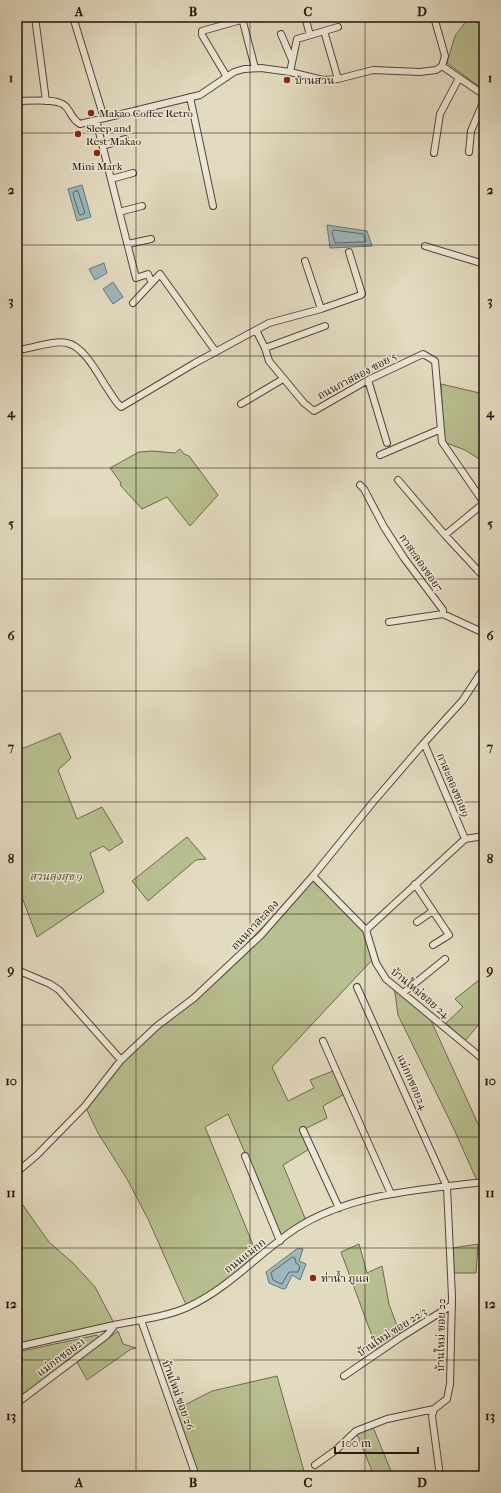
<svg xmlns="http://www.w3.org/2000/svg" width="501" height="1493" font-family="'IM FELL French Canon','Noto Serif Thai',serif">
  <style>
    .green { fill: #b8bf90; stroke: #6e694e }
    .water { fill: #9ab8bd; stroke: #6b7676 }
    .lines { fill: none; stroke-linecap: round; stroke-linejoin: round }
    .shore { stroke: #606664; stroke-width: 1 }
    .minor-casing { stroke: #544538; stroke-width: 8 }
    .minor { stroke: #ede8d6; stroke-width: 6 }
    .grid { fill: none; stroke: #25130b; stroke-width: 1; stroke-opacity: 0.55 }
    .poi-dot { fill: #8f2418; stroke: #ede8d6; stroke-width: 1.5 }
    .labels { text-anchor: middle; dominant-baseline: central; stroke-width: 3; stroke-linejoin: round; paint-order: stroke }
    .poi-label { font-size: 11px; fill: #25130b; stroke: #ede8d6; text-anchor: start }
    .street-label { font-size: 11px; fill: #25130b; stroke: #ede8d6 }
    .park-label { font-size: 11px; font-style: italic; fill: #584f3a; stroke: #ede8d6 }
    .neatline { fill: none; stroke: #25130b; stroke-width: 1.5 }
    .grid-label { font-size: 13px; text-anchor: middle; font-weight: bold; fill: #25130b }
  </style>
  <rect width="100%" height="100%" fill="#e3dbc0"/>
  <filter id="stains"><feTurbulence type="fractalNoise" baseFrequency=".005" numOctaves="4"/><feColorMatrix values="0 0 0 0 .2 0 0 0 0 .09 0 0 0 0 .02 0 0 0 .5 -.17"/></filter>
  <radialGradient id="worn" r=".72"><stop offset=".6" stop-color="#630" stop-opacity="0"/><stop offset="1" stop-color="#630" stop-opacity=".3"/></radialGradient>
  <path class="green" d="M469,17L484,27V90L447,63L455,36Z
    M441,384L484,394V462L465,450L444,442Z
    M180,449L184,454L189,456L218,495L190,526L167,497L142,509L120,485L121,483L110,468L139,452L152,451L175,453Z
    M60,733L71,758L58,770L77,819L102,807L123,842L109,851L103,846L90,853L104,892L37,937L17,884V748H24Z
    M187,837L206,859L196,860L148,901L132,881Z
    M313,876L366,930L374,958L272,1067L288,1101L314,1088L310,1080L333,1071L346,1093L323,1106L327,1118L303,1130L311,1148L283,1165L307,1223L283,1239L228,1114L205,1127L258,1257L187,1307L148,1219L127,1179L98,1133L85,1106L121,1060L189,1002Z
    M484,976V1018L465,1041L446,1023L463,1007L455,999Z
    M394,986L428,1014L484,1137V1182L478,1183L453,1127L398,1015Z
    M17,1197L49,1242L73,1263L95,1287L115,1325L17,1347Z
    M359,1244L367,1273L382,1266L389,1304L401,1337L378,1352L341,1252Z
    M478,1244L476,1273H454L453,1248Z
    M118,1331L123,1344L136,1348L131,1349L87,1380L77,1362Z
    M97,1335L99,1338L17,1400V1352Z
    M277,1376L304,1471L293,1476H199L175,1410L212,1391Z
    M373,1427L393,1476H374L357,1434Z"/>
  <path class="water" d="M82,185L91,217L77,221L68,189Z
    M327,225L367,231L372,246L330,248Z
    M104,263L107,273L95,280L89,269Z
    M113,282L123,297L113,304L103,289Z
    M298,1248L303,1249L299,1261L306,1264L300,1280L292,1275L286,1288L283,1289L269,1283L266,1272Z"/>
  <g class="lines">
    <path class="shore" d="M78,191L85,213L81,215L79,214L73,194L74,192Z
      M334,230L363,234L366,241L364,242L335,243L332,232Z
      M293,1257L295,1258L296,1263L300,1266L298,1272H289L282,1284L273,1280L271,1273Z"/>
    <defs>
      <path id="minor" d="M35,17L46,101
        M73,17L104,118
        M305,17L310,35
        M324,31L338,79
        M281,34L292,60
        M442,66L484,95
        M290,72L297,39L338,27
        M227,77L202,35V31L241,20L243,22L255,68
        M190,97L213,206
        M17,101C29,101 55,98 64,105C71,110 70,118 80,124L200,95L234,72L244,69L261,68L290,72L323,80L338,79L373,70L420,72L436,70L442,66L445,56L434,17
        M96,120L136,278L148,274L151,281
        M103,146L125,139
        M469,152L471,131L484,100
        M434,153L440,114L459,78
        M111,179L133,173
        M119,212L142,206
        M128,244L151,239
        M425,246L484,264
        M305,261L321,309
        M133,303L160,274L216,352
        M256,330L269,323L321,309L361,295L362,294L349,252
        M265,348L325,326
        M24,349C36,347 56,340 67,343C83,346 97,372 105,385C110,392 115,402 121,407L195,363L256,330L265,348L269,361L304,403L314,411L368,380L423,354L435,361L442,442L484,503L445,535L484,577
        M368,380L387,443
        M241,404L283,379
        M380,455L441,429
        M398,480L445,535
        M360,485L364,489L384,527L404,558L443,610V614L484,633
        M478,571L484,566
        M389,622L443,614
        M424,743L465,839L484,836
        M313,876L366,930L376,963L386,979L484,1060
        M415,884L449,935L433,945
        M417,922L433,911
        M366,930L465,839
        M17,970L50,984L59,990L121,1060
        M357,987L447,1187L452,1297L450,1384L447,1399L434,1409L432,1416L440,1476
        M403,993L445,959
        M323,1041L391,1194
        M303,1130L339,1208
        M245,1156L280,1241
        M17,1172L37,1155L85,1106L121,1060L157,1026L194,998L261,935L313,876L374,801L424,743L463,700L484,668
        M141,1320L196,1476
        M17,1347C49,1340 82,1332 114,1325C138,1320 166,1317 188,1307C229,1288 258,1254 295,1229C351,1193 419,1190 484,1182
        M344,1376L401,1337L452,1305
        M17,1403L107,1335L115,1325
        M315,1465L336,1450L356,1431L387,1419L434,1409"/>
    </defs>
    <use href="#minor" class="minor-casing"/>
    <use href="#minor" class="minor"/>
  </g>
  <path class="grid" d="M136,17V1476M250,17V1476M365,17V1476M17,133H484M17,245H484M17,356H484M17,468H484M17,579H484M17,691H484M17,802H484M17,914H484M17,1025H484M17,1137H484M17,1248H484M17,1360H484"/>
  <g class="poi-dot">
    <circle cx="287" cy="80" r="4"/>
    <circle cx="91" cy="113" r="4"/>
    <circle cx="78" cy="134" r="4"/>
    <circle cx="97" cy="153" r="4"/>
    <circle cx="313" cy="1278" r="4"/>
  </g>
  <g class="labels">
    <g class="poi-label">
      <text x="295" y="80">บ้านสวน</text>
      <text x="99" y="113">Makao Coffee Retro</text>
      <text x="86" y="128">Sleep and<tspan x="86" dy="13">Rest Makao</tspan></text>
      <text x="97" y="166" text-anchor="middle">Mini Mark</text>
      <text x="321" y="1278">ท่าน้ำ ภูแล</text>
    </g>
    <g class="street-label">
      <text transform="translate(357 376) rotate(-28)">ถนนกาสลอง ซอย 5</text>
      <text transform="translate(421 563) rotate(55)">กาสะลองซอย7</text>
      <text transform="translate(453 785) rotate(67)">กาสะลองซอย9</text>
      <text transform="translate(255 925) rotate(-47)">ถนนกาสะลอง</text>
      <text transform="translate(420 993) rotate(40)">บ้านใหม่ซอย 24</text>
      <text transform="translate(412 1082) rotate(66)">แม่กกซอย24</text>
      <text transform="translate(245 1256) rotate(-38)">ถนนแม่กก</text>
      <text transform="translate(392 1332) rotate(-33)">บ้านใหม่ ซอย 22/3</text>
      <text transform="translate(441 1335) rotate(-89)">บ้านใหม่ ซอย 22</text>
      <text transform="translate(61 1357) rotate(-37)">แม่กกซอย21</text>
      <text transform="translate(178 1395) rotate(70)">บ้านใหม่ ซอย 26</text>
    </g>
    <g class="park-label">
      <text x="56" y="876">สวนลุงสุข 9</text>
    </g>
  </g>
  <rect width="501" height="1493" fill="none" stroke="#e3dbc0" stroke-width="44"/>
  <path d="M335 1447v6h83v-6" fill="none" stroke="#25130b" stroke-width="2"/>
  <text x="341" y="1447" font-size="12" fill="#25130b" stroke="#ede8d6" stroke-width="3" paint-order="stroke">100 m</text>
  <rect x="22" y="22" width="457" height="1449" class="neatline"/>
  <g class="grid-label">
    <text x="79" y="16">A</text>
    <text x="193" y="16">B</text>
    <text x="308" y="16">C</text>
    <text x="422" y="16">D</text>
    <text x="11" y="82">1</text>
    <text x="490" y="82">1</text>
    <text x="11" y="194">2</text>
    <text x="490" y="194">2</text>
    <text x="11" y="305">3</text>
    <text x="490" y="305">3</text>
    <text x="11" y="417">4</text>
    <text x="490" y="417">4</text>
    <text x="11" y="528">5</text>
    <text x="490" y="528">5</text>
    <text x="11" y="640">6</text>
    <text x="490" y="640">6</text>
    <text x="11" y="751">7</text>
    <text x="490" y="751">7</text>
    <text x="11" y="863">8</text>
    <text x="490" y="863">8</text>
    <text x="11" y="974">9</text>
    <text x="490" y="974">9</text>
    <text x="11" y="1085">10</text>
    <text x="490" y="1085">10</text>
    <text x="11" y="1197">11</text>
    <text x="490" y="1197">11</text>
    <text x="11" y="1308">12</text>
    <text x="490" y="1308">12</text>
    <text x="11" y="1420">13</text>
    <text x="490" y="1420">13</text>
    <text x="79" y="1487">A</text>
    <text x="193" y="1487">B</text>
    <text x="308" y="1487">C</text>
    <text x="422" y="1487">D</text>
  </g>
  <rect width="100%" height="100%" filter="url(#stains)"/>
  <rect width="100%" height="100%" fill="url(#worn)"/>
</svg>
